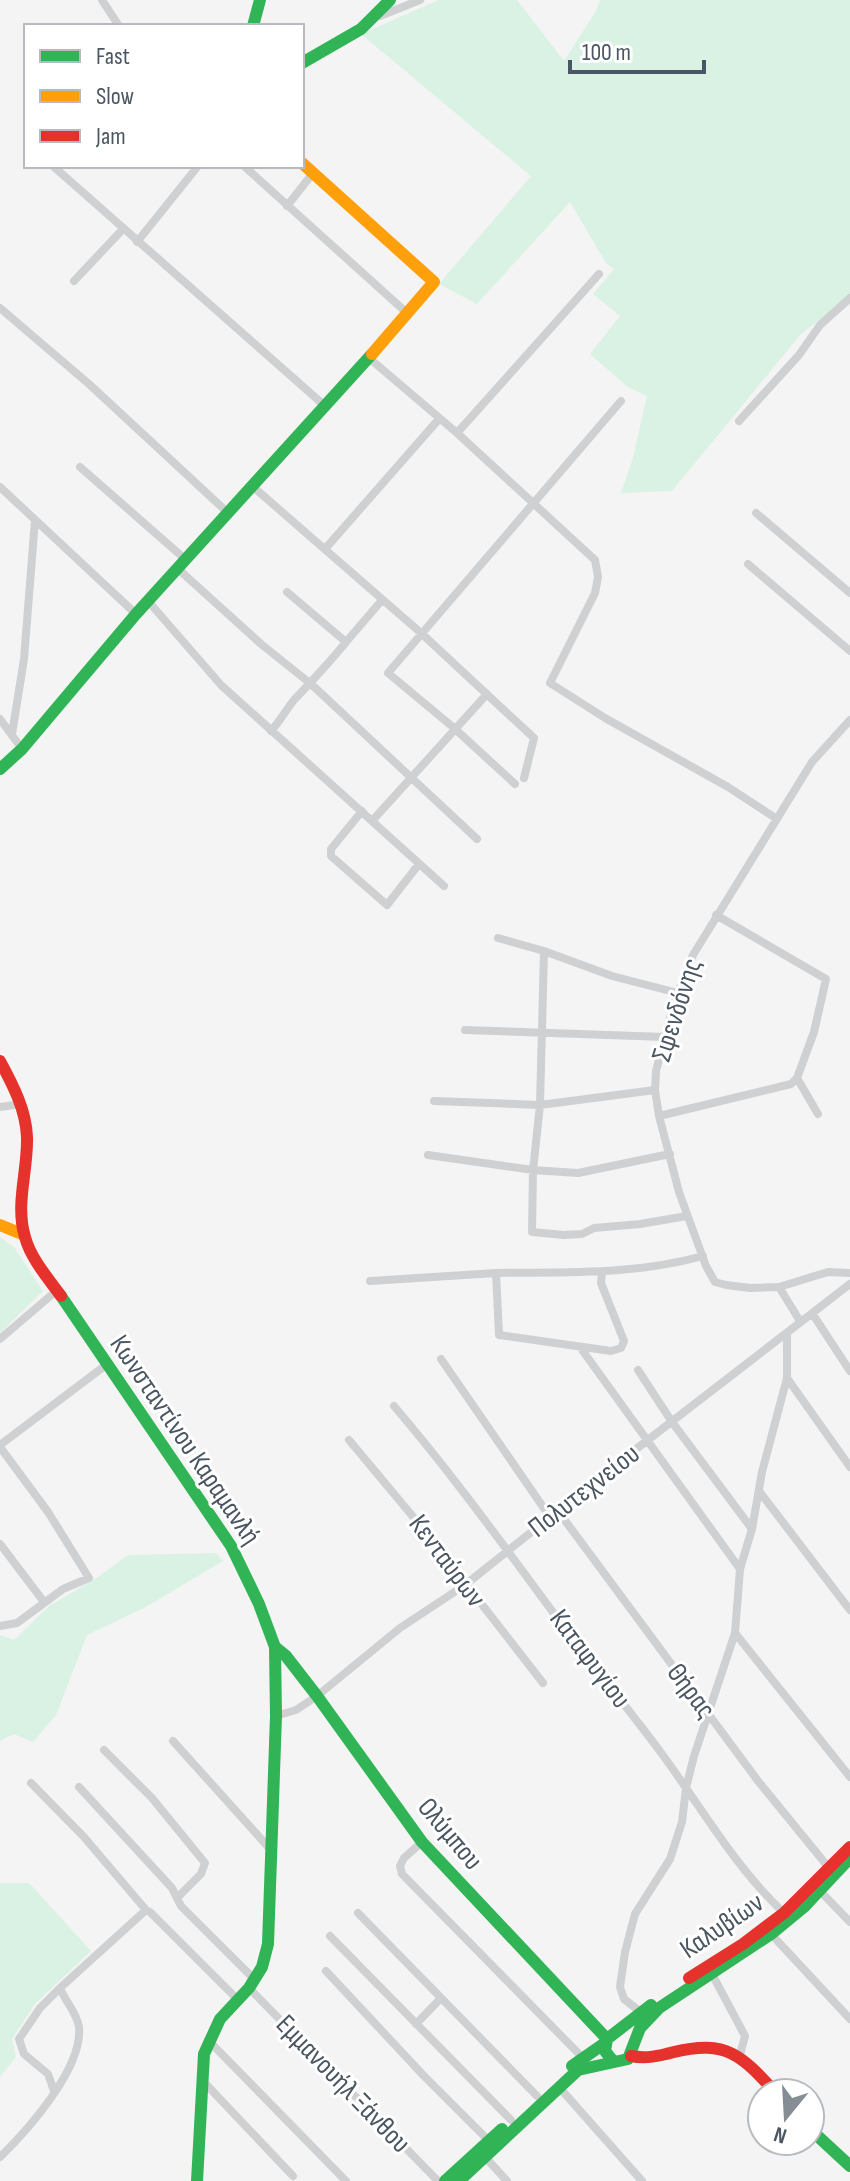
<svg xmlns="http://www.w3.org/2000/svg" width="850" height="2181" font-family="'Sofia Sans Condensed',sans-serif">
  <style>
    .green { fill: #d9f2e3 }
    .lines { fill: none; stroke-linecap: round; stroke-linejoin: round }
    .street { stroke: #ced0d2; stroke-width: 8 }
    .fast { stroke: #30b455; stroke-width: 12 }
    .slow { stroke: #ff9f0a; stroke-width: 12 }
    .jam { stroke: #e5322d; stroke-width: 12 }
    .labels { text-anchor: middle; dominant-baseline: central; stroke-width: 6; stroke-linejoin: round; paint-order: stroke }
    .street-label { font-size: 28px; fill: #4a5661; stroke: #fff }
  </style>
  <rect width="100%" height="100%" fill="#f4f4f4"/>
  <path class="green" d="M439,0H517L564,61L596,11L600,0H850V297L801,334L672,491L621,493L633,458L647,396L628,387L590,354L620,316L593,294L614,269L606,263L570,202L477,304L439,284L531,176L361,34Z
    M0,1237L14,1247L43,1291L0,1333Z
    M216,1553L223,1561L144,1608L87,1635L56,1715L33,1742L14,1734L0,1741V1635L14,1640L49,1606L95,1579L128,1555Z
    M0,1883H29L91,1951L35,2004L12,2039L16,2057L0,2077Z"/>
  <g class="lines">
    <path class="street" d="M102,0L119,26
      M380,16L420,0
      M53,166L325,406
      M244,166L407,313
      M287,206L313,173
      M137,242L198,166
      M74,281L123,229
      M0,308L89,384L227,512
      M369,358L457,433L595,560L598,577L595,593L550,683L605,718L728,787L777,819
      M739,421L799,355L820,325L850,298
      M457,433L599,274
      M80,467L185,559
      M251,485L421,633L534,738L524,778
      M0,487L136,614
      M756,513L850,593
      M325,549L439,419
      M748,564L850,651
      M177,568L261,644L311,684L477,839
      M287,592L346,642L382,600
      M148,601L221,685L444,886
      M0,719L22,749
      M271,731C280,721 286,710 294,700C312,681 330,662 346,642
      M12,734L24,659L35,520
      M515,784L454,728L388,673L621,401
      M362,811L331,849V856L387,905L419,864
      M372,821L487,694
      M716,915L826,979L814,1032L797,1078L818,1114
      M498,938L544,951L540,1105L533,1170L532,1232L564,1235L582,1234L594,1228L640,1224L687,1216
      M544,951L612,976L678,993
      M465,1030L665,1037
      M434,1101L540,1105L655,1090
      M0,1107L21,1104
      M659,1116L791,1084L797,1078
      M428,1155L533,1170L578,1173L670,1154
      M602,1272L601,1283L624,1341L621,1348L611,1351L499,1335L496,1273C568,1272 634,1275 703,1256
      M370,1281L496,1273
      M779,1287L828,1272L850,1273
      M812,1313L850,1371
      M800,1321L779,1287L750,1288L726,1285L715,1282L706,1266L679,1192L659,1116L655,1090L656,1071L674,1003L693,955L812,762L850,720
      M0,1339L55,1292
      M580,1347L740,1569
      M441,1359L550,1517
      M638,1370L672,1422L752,1529
      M787,1378L850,1467
      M394,1406C459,1482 516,1563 576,1643C604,1680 634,1716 662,1754C701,1807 735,1867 784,1913
      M349,1440L420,1525L543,1683
      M0,1445L106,1365
      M0,1447L48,1512L89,1578L63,1589L17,1623L0,1626
      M759,1491L850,1610
      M558,1511L758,1781L829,1868
      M0,1544L44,1602
      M735,1633L850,1777
      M276,1716L296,1710L317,1696L400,1628L465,1585L618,1463L850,1284
      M173,1741L271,1850
      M104,1750L152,1798L205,1863L201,1874L177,1898
      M31,1783L84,1837L146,1910L150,1912L237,1999
      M79,1787L172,1888L181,1906L254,1979
      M422,1842L404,1858L400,1866L402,1874L583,2058
      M820,1891L850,1922
      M358,1913L537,2096
      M771,1934L850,2019
      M330,1936L511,2120
      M326,1971L424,2076L489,2141
      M712,1974L745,2036L740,2055
      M249,1988L438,2181
      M642,2013L624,1999L620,1987L625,1952L635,1914L670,1859L682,1822L686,1788L694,1756L735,1633L740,1569L752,1529L762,1472L787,1378V1334
      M416,2024L441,1998
      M208,2040L346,2181
      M202,2080L293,2176
      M559,2087L642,2181
      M54,2091L48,2074L24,2054L19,2039L40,2008L60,1988
      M0,2157C28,2130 83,2068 79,2027C77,2013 65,2001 60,1988L146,1910
      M485,2157L507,2181"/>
    <path class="fast" d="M253,26L260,0
      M302,63L361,29L390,0
      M0,769L22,749L136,614L372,354
      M61,1296L231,1546L259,1604L275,1647L276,1716L268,1944L262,1967L249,1988L220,2019L204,2054L197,2181
      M275,1647L286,1656L317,1696L422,1842L607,2039
      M613,2061L605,2051L607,2039L651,2005
      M572,2066L605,2043
      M810,2129L850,2166
      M445,2181L502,2129
      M459,2181L578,2070L628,2059L640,2028L659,2008L771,1934L805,1906L850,1858"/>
    <path class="slow" d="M302,163L434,282L372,354
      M0,1225L22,1234"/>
    <path class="jam" d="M0,1061C13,1085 26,1110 27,1137C28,1171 15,1204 25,1237C31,1259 48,1278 61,1296
      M689,1978L743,1944L784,1913L850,1847
      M631,2056C646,2059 659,2056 674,2052C727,2039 742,2056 776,2093"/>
  </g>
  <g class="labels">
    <g class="street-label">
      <text transform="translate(677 1010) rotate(-72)">Σφενδόνης</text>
      <text transform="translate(185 1440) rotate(56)">Κωνσταντίνου Καραμανλή</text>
      <text transform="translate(584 1491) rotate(-38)">Πολυτεχνείου</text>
      <text transform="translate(447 1561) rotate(53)">Κενταύρων</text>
      <text transform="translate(590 1659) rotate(53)">Καταφυγίου</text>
      <text transform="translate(691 1691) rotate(53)">Θήρας</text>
      <text transform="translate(450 1834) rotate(50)">Ολύμπου</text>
      <text transform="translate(722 1926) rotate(-34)">Καλυβίων</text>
      <text transform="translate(343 2084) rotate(46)">Εμμανουήλ Ξάνθου</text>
    </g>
  </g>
  <rect x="24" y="24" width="280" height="144" fill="#ffffff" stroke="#b7bbc0" stroke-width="2"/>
  <rect x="40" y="50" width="40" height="12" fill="#30b455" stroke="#b7bbc0" stroke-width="2"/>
  <text x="96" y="64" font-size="24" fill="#4a5661">Fast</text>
  <rect x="40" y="90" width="40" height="12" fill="#ff9f0a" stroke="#b7bbc0" stroke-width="2"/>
  <text x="96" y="104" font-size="24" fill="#4a5661">Slow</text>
  <rect x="40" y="130" width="40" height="12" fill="#e5322d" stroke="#b7bbc0" stroke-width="2"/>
  <text x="96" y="144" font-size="24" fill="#4a5661">Jam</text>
  <g transform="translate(786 2117) rotate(198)"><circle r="38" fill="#ffffff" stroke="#b7bbc0" stroke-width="2"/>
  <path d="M0-6L14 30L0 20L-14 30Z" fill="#868d94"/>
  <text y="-12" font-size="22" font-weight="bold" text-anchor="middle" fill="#4a5661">N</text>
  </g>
  <path d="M570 60v12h134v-12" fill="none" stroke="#4a5661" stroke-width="4"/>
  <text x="582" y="60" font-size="24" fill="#4a5661" stroke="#ffffff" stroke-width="6" paint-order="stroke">100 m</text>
</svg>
